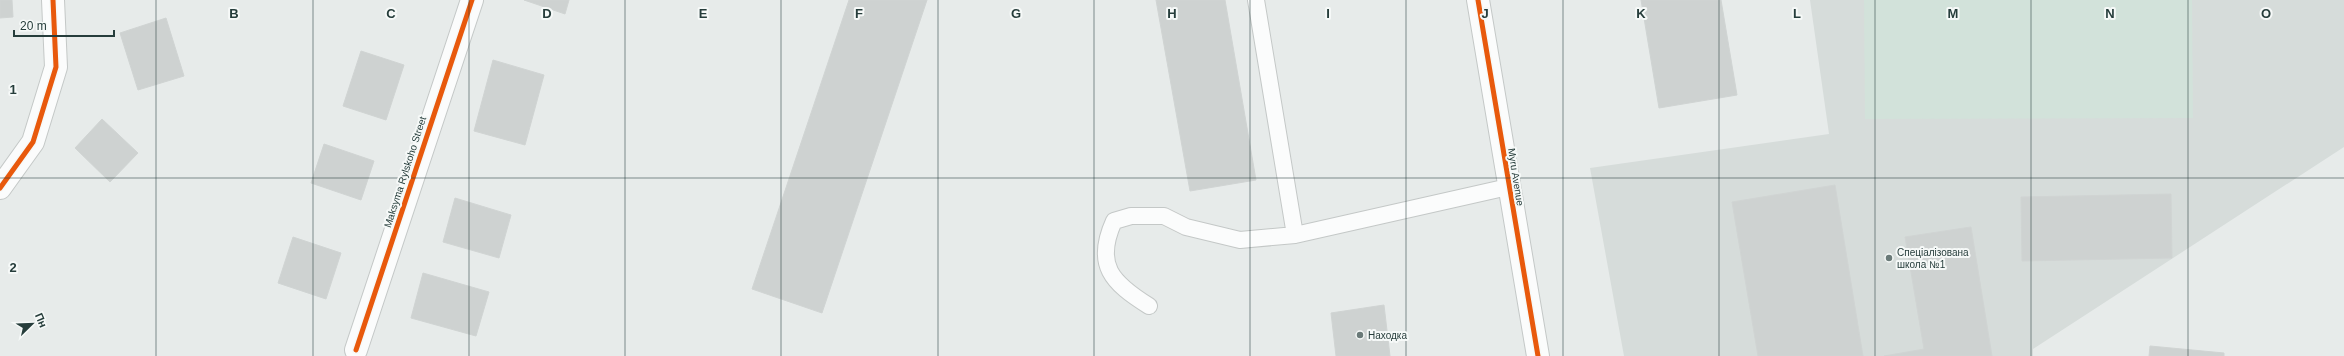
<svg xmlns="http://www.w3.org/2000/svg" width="2344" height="356" font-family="Arial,sans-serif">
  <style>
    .built { fill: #d6dcda }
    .green { fill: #d2e2da }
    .building { fill: #ced2d1; stroke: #d0d4d3 }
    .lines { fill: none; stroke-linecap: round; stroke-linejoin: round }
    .service-casing { stroke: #c4c8c7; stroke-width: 18 }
    .minor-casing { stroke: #c4c8c7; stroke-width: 24 }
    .tertiary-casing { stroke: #c4c8c7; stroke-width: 24 }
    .service { stroke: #fbfcfc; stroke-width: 16 }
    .minor { stroke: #fbfcfc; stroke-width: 22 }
    .tertiary { stroke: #fbfcfc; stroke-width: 22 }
    .cycleway-casing { stroke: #f6f9f8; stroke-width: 8 }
    .cycleway { stroke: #e8590c; stroke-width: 5 }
    .grid { fill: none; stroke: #263d3b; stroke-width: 1; stroke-opacity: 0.55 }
    .poi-dot { fill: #6a7a78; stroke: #f6f9f8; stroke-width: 1.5 }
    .labels { text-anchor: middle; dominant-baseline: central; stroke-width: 4; stroke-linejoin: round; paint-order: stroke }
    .street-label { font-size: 10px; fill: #263d3b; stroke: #f6f9f8 }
    .poi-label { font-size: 10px; fill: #263d3b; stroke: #f6f9f8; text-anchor: start }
    .grid-label { font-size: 13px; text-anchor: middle; font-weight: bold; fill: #263d3b; stroke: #f6f9f8; stroke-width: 4; stroke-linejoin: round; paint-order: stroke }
  </style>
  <rect width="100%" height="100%" fill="#e7ebea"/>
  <path class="built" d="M1810,0H2344V147L2033,349V356H1624L1590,168L1829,134Z"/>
  <path class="green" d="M1864,0H2192L2193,118L1865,119Z"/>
  <path class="building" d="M0,0H12L13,17L0,18Z
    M524,0H569L565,14Z
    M849,0H927L822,313L752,289Z
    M1156,0H1225L1256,180L1190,191Z
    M1641,0H1721L1737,95L1659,108Z
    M166,18L184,76L138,90L120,33Z
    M361,51L404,65L386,120L343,106Z
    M493,60L544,75L525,145L474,131Z
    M102,119L138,153L110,182L75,148Z
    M324,144L374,161L361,200L311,183Z
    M1835,185L1863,356H1758L1732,202Z
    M2171,194L2172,258L2022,261L2021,197Z
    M455,198L511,215L499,258L443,242Z
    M1971,227L1992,356H1884L1924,349L1905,237Z
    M293,237L341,253L326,299L278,283Z
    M423,273L489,292L476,336L411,318Z
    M1384,305L1390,356H1336L1331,313Z
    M2150,346L2224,353V356H2149Z"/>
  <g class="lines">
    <defs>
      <path id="service" d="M1256,0L1295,235L1508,187
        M1149,306C1112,283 1094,265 1114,221L1131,216H1164L1186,227L1240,240L1295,235"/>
      <path id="minor" d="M0,188L33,142L56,67L53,0
        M356,350L472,0"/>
      <path id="tertiary" d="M1478,0L1538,356"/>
    </defs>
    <use href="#service" class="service-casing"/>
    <use href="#minor" class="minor-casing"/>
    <use href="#tertiary" class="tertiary-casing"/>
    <use href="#service" class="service"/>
    <use href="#minor" class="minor"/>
    <use href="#tertiary" class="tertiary"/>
    <defs>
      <path id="cycleway" d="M1478,0L1538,356
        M0,188L33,142L56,67L53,0
        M356,350L472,0"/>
    </defs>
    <use href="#cycleway" class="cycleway-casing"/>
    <use href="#cycleway" class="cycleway"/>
  </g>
  <path class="grid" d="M156,0V356M313,0V356M469,0V356M625,0V356M781,0V356M938,0V356M1094,0V356M1250,0V356M1406,0V356M1563,0V356M1719,0V356M1875,0V356M2031,0V356M2188,0V356M0,178H2344"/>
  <g class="poi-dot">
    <circle cx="1889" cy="258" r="4"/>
    <circle cx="1360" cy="335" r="4"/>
  </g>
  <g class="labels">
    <g class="street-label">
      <text transform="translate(405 172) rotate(-72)">Maksyma Rylskoho Street</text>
      <text transform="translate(1516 177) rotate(81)">Myru Avenue</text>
    </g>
    <g class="poi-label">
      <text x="1897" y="252">Спеціалізована<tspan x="1897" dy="12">школа №1</tspan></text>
      <text x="1368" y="335">Находка</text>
    </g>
  </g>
  <g class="grid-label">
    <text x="234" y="18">B</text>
    <text x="391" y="18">C</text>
    <text x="547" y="18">D</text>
    <text x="703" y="18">E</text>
    <text x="859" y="18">F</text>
    <text x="1016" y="18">G</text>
    <text x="1172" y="18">H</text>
    <text x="1328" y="18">I</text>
    <text x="1485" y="18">J</text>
    <text x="1641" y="18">K</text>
    <text x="1797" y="18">L</text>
    <text x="1953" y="18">M</text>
    <text x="2110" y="18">N</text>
    <text x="2266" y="18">O</text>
    <text x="13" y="94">1</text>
    <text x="13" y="272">2</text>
  </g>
  <g transform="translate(32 324) rotate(67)" stroke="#f6f9f8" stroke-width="3" paint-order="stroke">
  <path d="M0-3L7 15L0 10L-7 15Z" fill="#263d3b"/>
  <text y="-6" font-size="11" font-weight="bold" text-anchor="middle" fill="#263d3b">Пн</text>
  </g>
  <path d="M14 30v6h100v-6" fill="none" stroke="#263d3b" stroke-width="2"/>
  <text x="20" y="30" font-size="12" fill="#263d3b" stroke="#f6f9f8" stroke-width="3" paint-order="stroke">20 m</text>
</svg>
